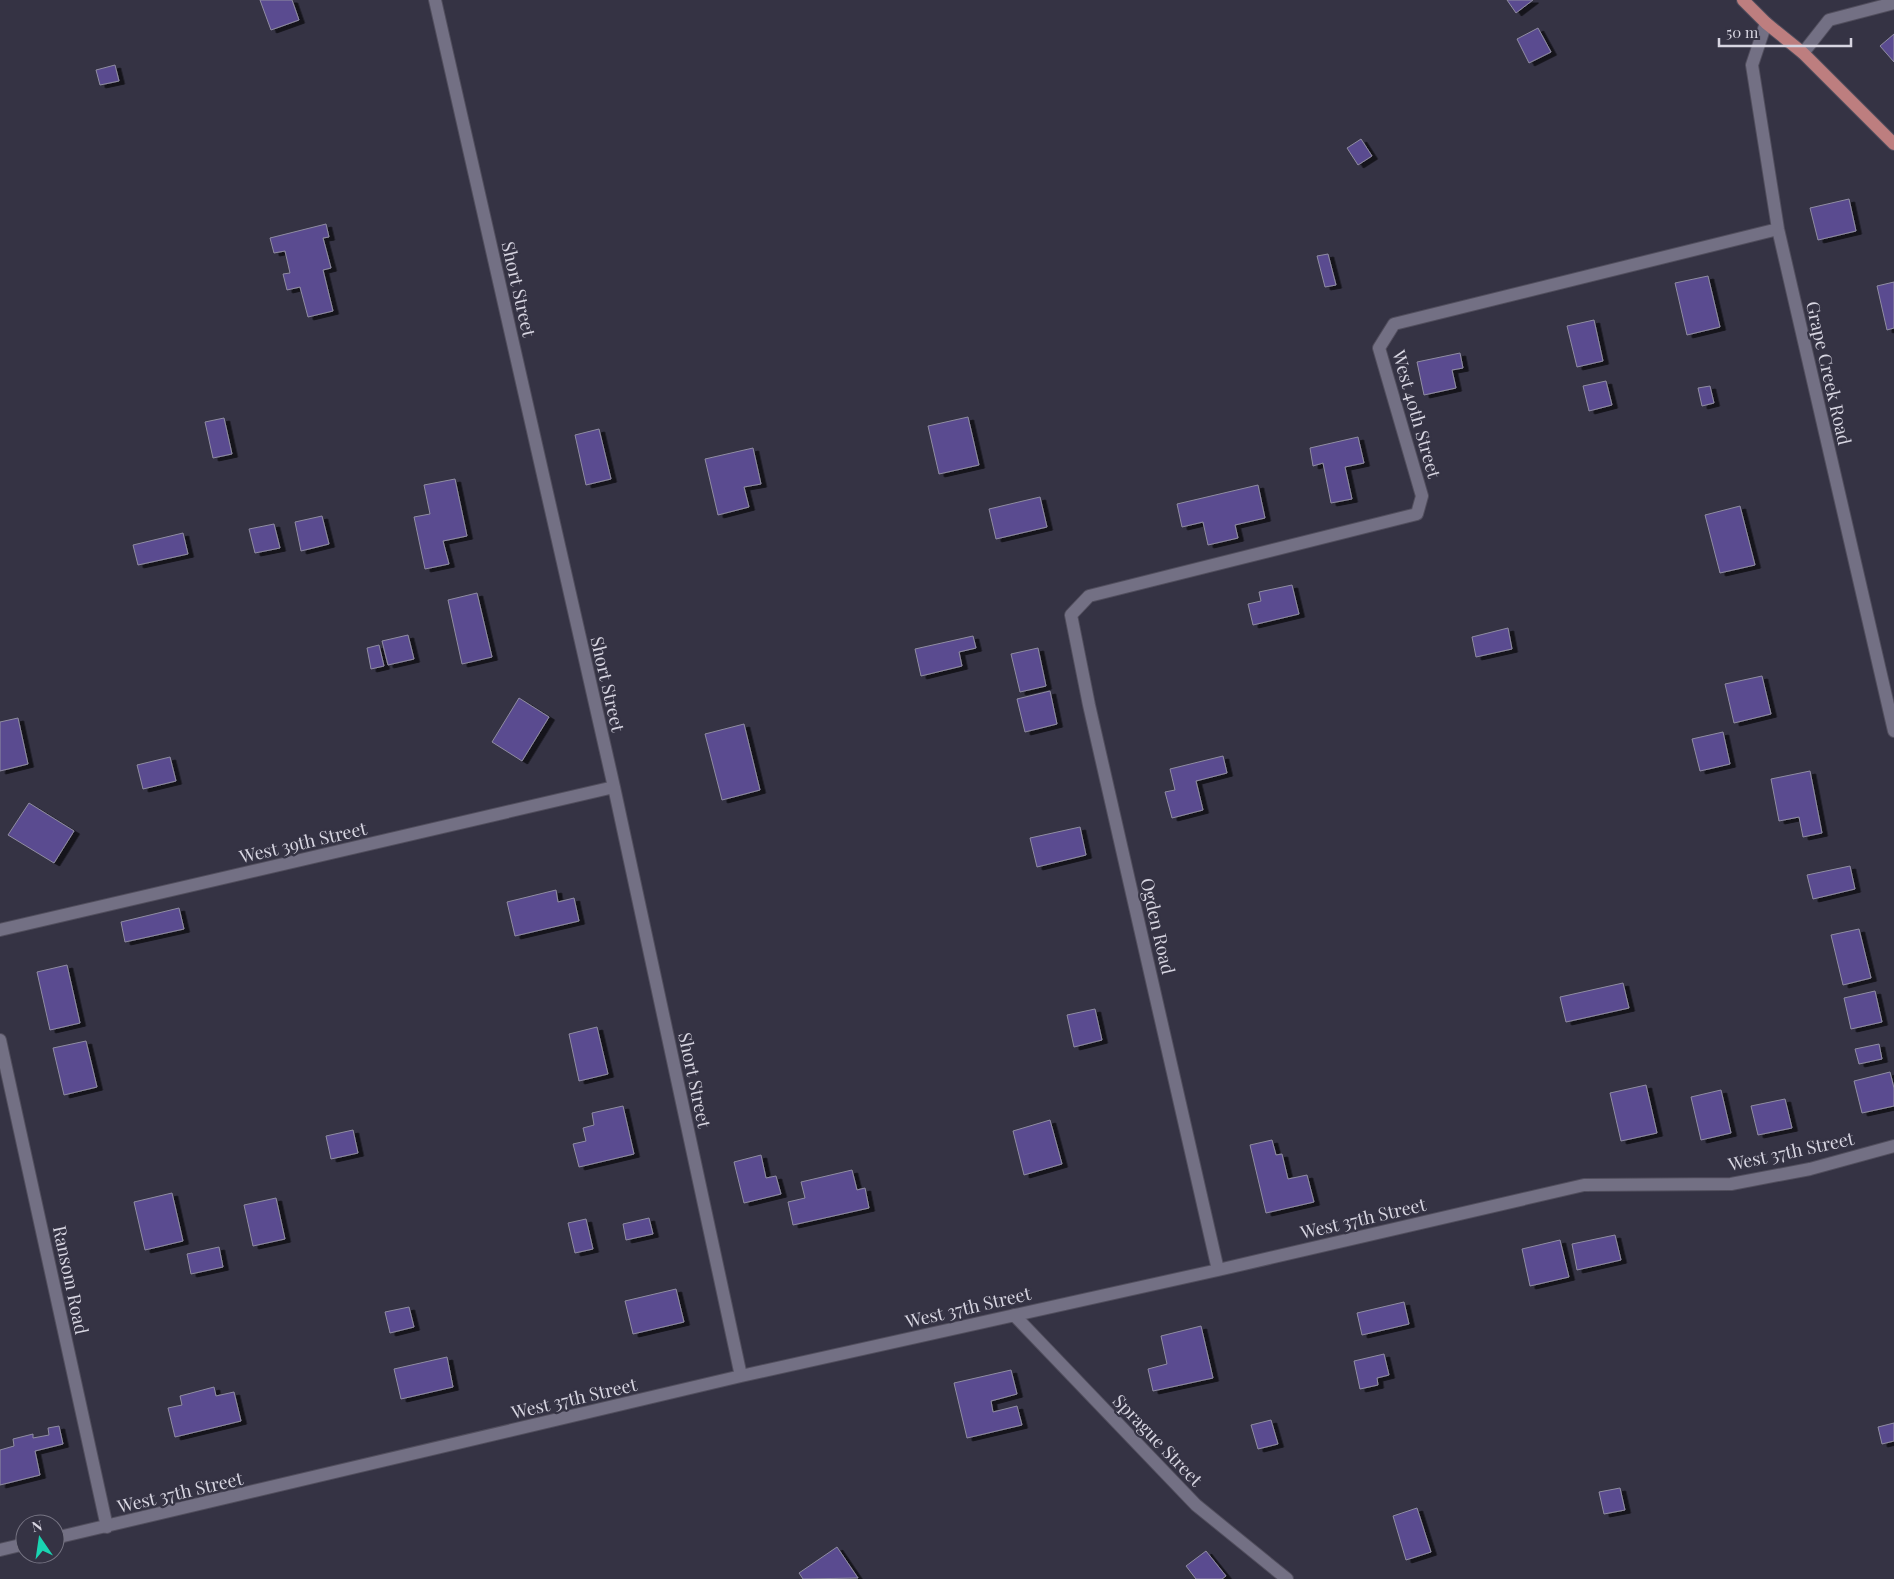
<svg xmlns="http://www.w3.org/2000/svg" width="1894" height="1579" font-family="'Playfair Display',serif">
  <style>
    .building { fill: #5a4b90; stroke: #908da2; filter: url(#shadow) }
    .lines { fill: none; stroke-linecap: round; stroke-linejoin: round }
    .minor-casing { stroke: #514e5d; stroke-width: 14 }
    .major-casing { stroke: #514e5d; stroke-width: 14 }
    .minor { stroke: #737084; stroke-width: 12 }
    .major { stroke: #bd7e7f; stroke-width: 12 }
    .labels { text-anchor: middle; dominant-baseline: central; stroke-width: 4.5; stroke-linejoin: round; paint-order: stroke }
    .street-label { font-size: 18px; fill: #d7d5e1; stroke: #353344 }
  </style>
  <defs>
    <filter id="shadow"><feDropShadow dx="5.5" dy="3" stdDeviation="0" flood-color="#0009"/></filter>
  </defs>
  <rect width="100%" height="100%" fill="#353344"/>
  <path class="building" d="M260,0H292L299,20L271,30Z
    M1507,0H1533L1516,13Z
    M1538,28L1551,52L1529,63L1517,39Z
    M1894,34V62L1880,46Z
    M115,65L119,81L100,85L96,70Z
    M1361,139L1372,156L1358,165L1347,148Z
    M1849,199L1856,231L1818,240L1810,208Z
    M326,224L329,237L323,238L331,268L323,270L333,311L308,317L300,287L287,290L283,274L290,273L285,251L274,253L270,238Z
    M1328,254L1336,285L1325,287L1317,256Z
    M1708,276L1720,327L1687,335L1675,283Z
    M1894,282V328L1887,330L1877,286Z
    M1594,320L1603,361L1577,367L1567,326Z
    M1460,353L1463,368L1452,370L1456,388L1424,395L1417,362Z
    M1606,381L1612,405L1589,411L1583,386Z
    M1710,386L1714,403L1702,406L1698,388Z
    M968,417L979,465L939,474L928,426Z
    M224,418L232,454L213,458L205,422Z
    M599,429L611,479L586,485L575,435Z
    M1358,437L1364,463L1345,467L1352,499L1331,503L1323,463L1313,466L1310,448Z
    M753,448L761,484L744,487L749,507L718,515L705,459Z
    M455,479L467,536L443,541L449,564L425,569L414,517L430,514L424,485Z
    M1258,485L1265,518L1235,525L1238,538L1208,545L1203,522L1182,527L1177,504Z
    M1040,497L1047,527L996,539L989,509Z
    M1740,506L1755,565L1720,573L1705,515Z
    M322,516L329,544L301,551L295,522Z
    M274,524L280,548L255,553L249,529Z
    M183,533L188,554L138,565L133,545Z
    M1292,585L1299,614L1253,625L1248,604L1261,601L1259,592Z
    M477,593L492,657L462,664L448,600Z
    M1508,628L1512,649L1476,657L1472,637Z
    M408,635L414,659L388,665L382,641Z
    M973,636L976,648L959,652L962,666L921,676L915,649Z
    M379,645L384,666L371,669L367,648Z
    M1038,648L1046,686L1020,692L1011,654Z
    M1762,676L1771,714L1734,723L1725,684Z
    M1050,691L1057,724L1025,732L1017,699Z
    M519,698L549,717L522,761L492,742Z
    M18,718L28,764L0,771V722Z
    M744,724L760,790L722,800L705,734Z
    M1723,732L1730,764L1700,771L1692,739Z
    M1223,756L1227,773L1196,781L1203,810L1172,818L1165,792L1175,790L1170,769Z
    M170,757L176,781L143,789L137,765Z
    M1810,771L1822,833L1803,837L1799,817L1779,821L1771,779Z
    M29,803L74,831L54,863L8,835Z
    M1080,827L1086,855L1037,867L1030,838Z
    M1850,866L1855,889L1813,899L1807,875Z
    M556,890L558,902L574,898L579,921L515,936L507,902Z
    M179,908L184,929L125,942L121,922Z
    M1859,929L1871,978L1843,985L1831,935Z
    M67,965L80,1023L50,1030L37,972Z
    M1623,983L1629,1008L1566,1022L1560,997Z
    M1875,991L1882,1022L1851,1029L1844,998Z
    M1095,1009L1102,1040L1074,1047L1067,1015Z
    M597,1027L608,1074L579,1081L569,1034Z
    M86,1041L97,1087L64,1095L53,1048Z
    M1879,1044L1882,1059L1859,1064L1855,1049Z
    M1890,1072L1894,1088V1106L1862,1113L1854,1081Z
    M1646,1085L1657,1133L1621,1141L1610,1093Z
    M1721,1090L1731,1133L1701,1140L1691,1097Z
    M1785,1099L1792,1128L1758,1135L1751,1106Z
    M623,1106L634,1154L579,1167L573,1144L586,1141L583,1128L594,1125L592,1113Z
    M1050,1120L1062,1164L1024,1175L1013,1131Z
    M353,1130L358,1153L331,1159L326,1136Z
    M1272,1140L1276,1155L1282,1154L1288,1179L1307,1175L1314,1202L1266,1213L1250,1145Z
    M761,1155L766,1178L776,1176L781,1194L744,1203L734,1162Z
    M852,1170L857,1190L865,1188L869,1208L793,1225L788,1202L805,1198L801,1182Z
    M172,1193L183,1241L145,1250L134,1202Z
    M276,1198L285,1239L253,1246L244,1205Z
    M649,1218L653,1234L626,1240L623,1224Z
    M586,1219L593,1249L575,1253L568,1223Z
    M1615,1235L1621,1260L1577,1270L1572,1244Z
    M1560,1240L1569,1277L1530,1286L1522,1249Z
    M219,1247L223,1267L191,1274L187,1254Z
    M676,1289L684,1322L633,1334L625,1301Z
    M1404,1302L1409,1324L1362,1335L1357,1313Z
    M409,1307L414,1327L390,1333L385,1312Z
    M1201,1326L1213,1378L1153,1391L1148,1369L1167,1364L1161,1336Z
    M1384,1354L1389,1375L1377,1378L1378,1385L1360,1389L1354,1361Z
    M447,1357L453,1387L401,1399L394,1369Z
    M1011,1370L1017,1394L991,1401L993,1412L1017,1406L1022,1425L967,1438L954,1383Z
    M214,1387L216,1396L234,1392L241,1421L175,1437L168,1408L182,1405L180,1396Z
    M1271,1420L1278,1444L1258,1449L1251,1425Z
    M1894,1423V1441L1882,1444L1878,1427Z
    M59,1426L63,1444L35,1451L40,1475L0,1485V1450L14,1446L13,1439L33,1434V1438L49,1435L48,1428Z
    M1620,1488L1625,1510L1604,1514L1599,1492Z
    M1417,1508L1431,1552L1406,1560L1393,1516Z
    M837,1547L858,1578L803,1579L799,1573Z
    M1206,1551L1226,1576L1222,1579H1196L1186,1566Z"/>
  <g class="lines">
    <defs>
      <path id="minor" d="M435,0L614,787L741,1376
        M1766,23L1752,65L1778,229L1894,731
        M1803,53L1829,20L1894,3
        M0,930L614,787
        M0,1040L107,1527
        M1218,1270L1089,705L1071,615L1089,596L1417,514L1422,496L1379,348L1394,324L1778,229
        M1014,1315L1196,1505L1287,1579
        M55,1538L741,1376L1218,1270L1584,1185L1731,1184L1810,1169L1894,1146
        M0,1550L25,1544"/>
      <path id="major" d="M1743,0L1766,23L1803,53L1894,144"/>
    </defs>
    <use href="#minor" class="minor-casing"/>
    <use href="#major" class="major-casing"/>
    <use href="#minor" class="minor"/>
    <use href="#major" class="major"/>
  </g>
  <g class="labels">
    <g class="street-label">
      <text transform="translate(519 289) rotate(77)">Short Street</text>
      <text transform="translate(1829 373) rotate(77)">Grape Creek Road</text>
      <text transform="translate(1417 414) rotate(74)">West 40th Street</text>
      <text transform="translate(608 684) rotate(77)">Short Street</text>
      <text transform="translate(303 842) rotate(-13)">West 39th Street</text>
      <text transform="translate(1158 926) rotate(77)">Ogden Road</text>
      <text transform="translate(695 1080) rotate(78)">Short Street</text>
      <text transform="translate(1791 1151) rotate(-12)">West 37th Street</text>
      <text transform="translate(1363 1218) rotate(-13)">West 37th Street</text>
      <text transform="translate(71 1280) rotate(78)">Ransom Road</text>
      <text transform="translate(968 1307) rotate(-13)">West 37th Street</text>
      <text transform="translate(574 1398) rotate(-13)">West 37th Street</text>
      <text transform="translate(1158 1440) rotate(46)">Sprague Street</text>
      <text transform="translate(180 1492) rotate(-13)">West 37th Street</text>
    </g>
  </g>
  <g transform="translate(40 1539) rotate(347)"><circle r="24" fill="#353344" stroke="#767483"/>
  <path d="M0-4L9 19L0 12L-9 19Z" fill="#19d5b2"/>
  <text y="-8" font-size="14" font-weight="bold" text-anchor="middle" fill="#d7d5e1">N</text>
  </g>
  <path d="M1719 38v8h132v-8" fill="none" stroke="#d7d5e1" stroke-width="2.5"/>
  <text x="1726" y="38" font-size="15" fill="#d7d5e1" stroke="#353344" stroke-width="4" paint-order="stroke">50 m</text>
</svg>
